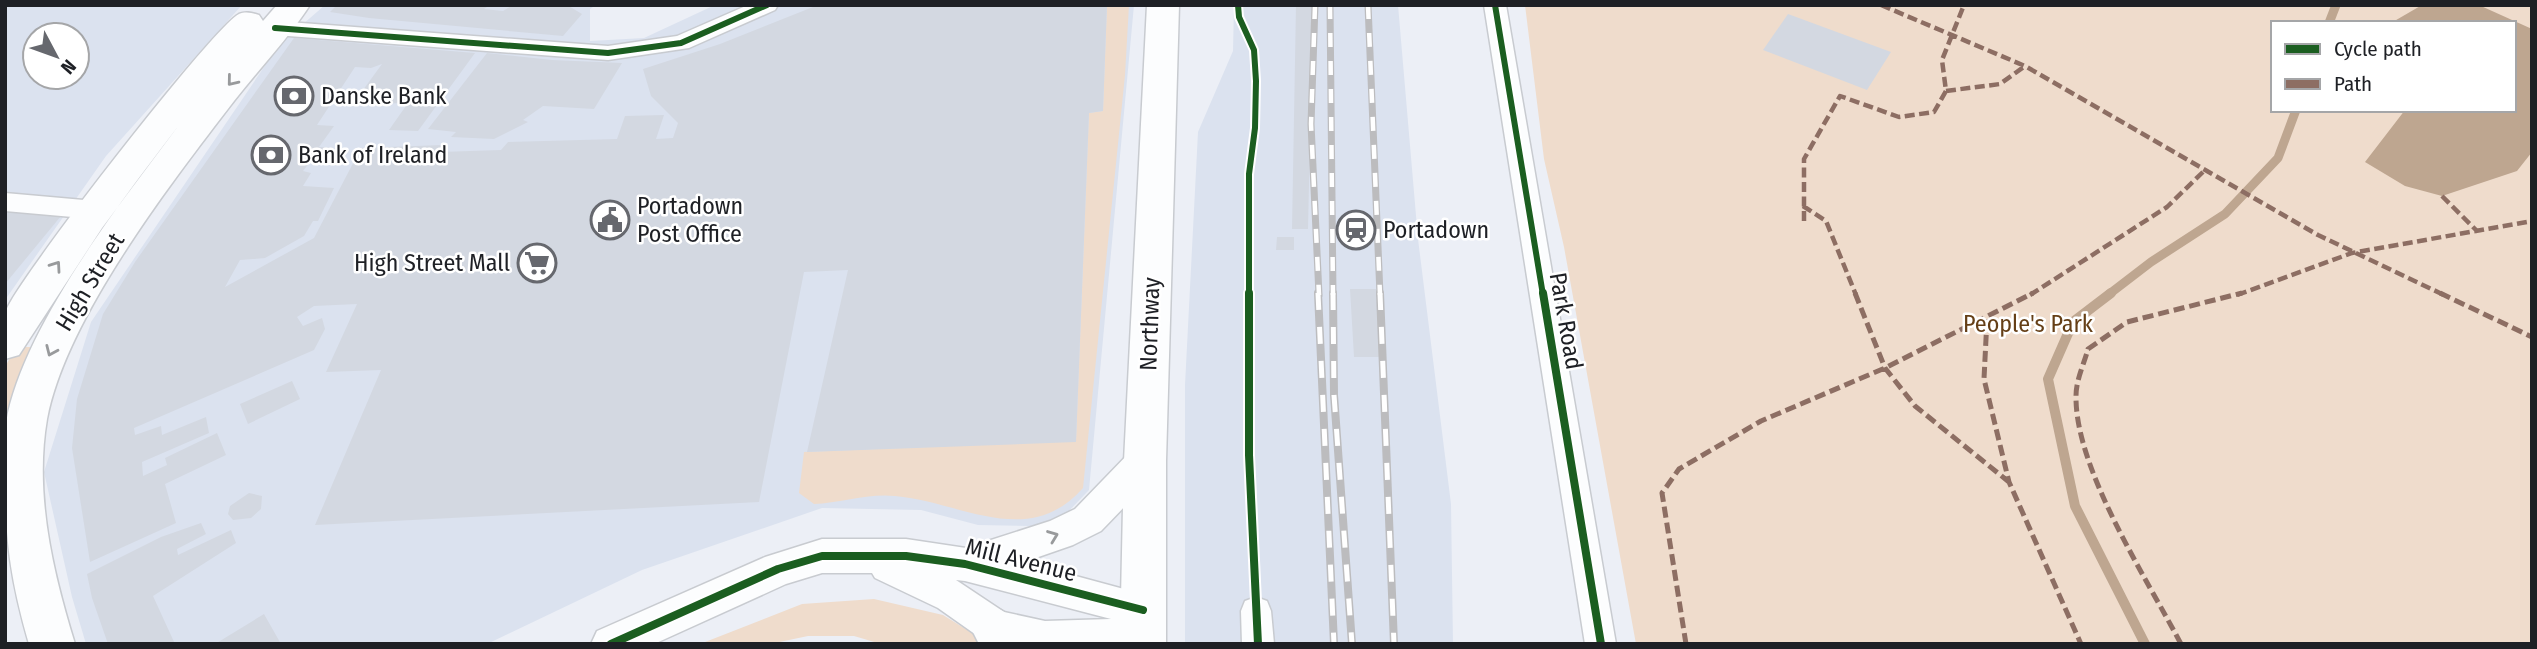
<svg xmlns="http://www.w3.org/2000/svg" width="2537" height="649" font-family="'Fira Sans Condensed',sans-serif">
  <style>
    .built { fill: #dbe2ef; fill-rule: evenodd }
    .green { fill: #efdccc; fill-rule: evenodd }
    .water { fill: #bea690 }
    .lines { fill: none; stroke-linecap: round; stroke-linejoin: round }
    .stream-far1 { stroke: #bea690; stroke-width: 9 }
    .stream { stroke: #bea690; stroke-width: 10 }
    .building { fill: #d3d8e1 }
    .minor-casing { stroke: #c8cbd0; stroke-width: 3 }
    .tertiary-casing { stroke: #c8cbd0; stroke-width: 3 }
    .primary-casing { stroke: #c8cbd0; stroke-width: 3 }
    .trunk-casing { stroke: #c8cbd0; stroke-width: 3 }
    .minor { fill: #fcfdfe; fill-rule: evenodd }
    .tertiary { fill: #fcfdfe; fill-rule: evenodd }
    .primary { fill: #fcfdfe; fill-rule: evenodd }
    .trunk { fill: #fcfdfe; fill-rule: evenodd }
    .rail-far1-casing { stroke: #bcbcbe; stroke-width: 7 }
    .rail-casing { stroke: #bcbcbe; stroke-width: 8 }
    .rail-far1 { stroke: #fff; stroke-width: 4.5; stroke-dasharray: 14; stroke-linecap: butt }
    .rail { stroke: #fff; stroke-width: 5; stroke-dasharray: 17; stroke-linecap: butt }
    .quiet-far1 { stroke: #8d6e63; stroke-width: 4.5; stroke-dasharray: 10 4.5; stroke-linecap: butt }
    .quiet { stroke: #8d6e63; stroke-width: 5; stroke-dasharray: 11 5; stroke-linecap: butt }
    .cycleway-far1-casing { stroke: #fff; stroke-width: 10 }
    .cycleway-casing { stroke: #fff; stroke-width: 12 }
    .cycleway-far1 { stroke: #1b5e20; stroke-width: 6 }
    .cycleway { stroke: #1b5e20; stroke-width: 8 }
    .oneway { stroke: #989a9c }
    .labels { text-anchor: middle; dominant-baseline: central; stroke-width: 5; stroke-linejoin: round; paint-order: stroke }
    .poi-label { font-size: 24px; fill: #1e2025; stroke: #fff; text-anchor: start }
    .street-label { font-size: 24px; fill: #1e2025; stroke: #fff }
    .park-label { font-size: 24px; fill: #653f17; stroke: #fff }
  </style>
  <rect width="100%" height="100%" fill="#eceff6"/>
  <path class="built" d="M5,5H242L106,156L5,300ZM35,35H77V77H35Z
    M325,5H596L590,9V41L644,38L715,5H1134L1089,490L1064,516L1031,526L978,525L921,510L822,508L642,570L487,644H86L72,597L44,472L91,322L279,45Z
    M1234,5H1398L1418,239L1451,504L1453,644H1185V385L1198,132L1233,51Z"/>
  <path class="green" d="M1107,5H1129L1125,75L1083,488C1028,550 962,502 895,496C868,493 840,503 814,504L799,493L804,452L1076,441L1089,113L1103,111Z
    M1525,5H2532V644H1636L1564,247L1544,159ZM2273,23H2514V110H2273Z
    M16,347H35L5,439V367Z
    M874,599L943,615L990,644H881L854,636H808L770,644H700L802,604Z"/>
  <path class="water" d="M2422,5L2481,6L2532,29V152L2517,171L2442,196L2405,186L2365,162L2405,110H2514V23H2391Z"/>
  <g class="lines">
    <path class="stream-far1" d="M2329,23L2336,5
      M2108,295L2151,262L2225,214L2278,158L2296,110"/>
    <path class="stream" d="M2111,293L2073,322L2048,379L2075,506L2145,644"/>
  </g>
  <path class="building" d="M337,5H490L484,9L503,11L513,5H567L582,14L563,36L369,18L330,12Z
    M818,5H1107L1103,111L1089,113L1076,442L807,452L848,270L804,272L759,502L315,525L381,370L326,372L357,304L314,306L297,317L303,326L322,318L325,329L314,350L134,428L135,435L161,426L162,435L206,417L209,433L142,462L143,476L167,465L165,458L217,433L226,455L165,484L176,523L90,562L72,448L77,399L103,314L135,262L294,38L475,53L418,131L389,130L408,103L367,104L375,91L363,90L382,64L371,68L355,67L317,125L334,126L319,147L334,148L325,162H310L303,171L311,173L303,186L334,188L318,221H313L304,236L265,258L240,260L225,287L314,238L361,148L443,145L440,152L501,150L508,142L617,139L625,116L664,115L656,139L673,138L678,123L651,96L643,69L720,44Z
    M1296,5H1313L1308,229H1292Z
    M1788,14L1891,52L1867,90L1763,50Z
    M487,53L552,60L622,63L594,109L543,106L523,120L528,122L494,139L451,137L456,132L428,129Z
    M5,210L61,216L5,284Z
    M1277,237H1294V250H1276Z
    M1350,289H1376L1381,357H1354Z
    M292,381L300,399L248,424L240,404Z
    M249,493L262,496L261,509L251,518L233,520L228,514L230,506Z
    M201,523L206,534L177,549L178,555L231,530L236,543L153,596L175,644H108L92,598L87,574L161,537Z
    M264,614L281,644H215Z"/>
  <g class="lines">
    <defs>
      <path id="minor" d="M748,5H778L775,10L689,48L608,60L275,35L264,28L275,21L608,46L677,36Z
        M1484,5H1506L1616,644H1585Z
        M5,193L95,201L104,204L107,210L104,216L95,219L5,211Z
        M1256,597L1267,601L1271,611L1274,644H1242L1241,611L1245,601Z"/>
      <path id="tertiary" d="M1145,446L1158,450L1163,461L1158,472L1101,531L1073,545L1024,562L1157,598L1162,610L1156,623L1164,636L1160,644H989L938,608L875,578L872,573H822L786,584L654,644H591L597,631L765,557L822,539H906L966,548L1050,521L1075,509L1132,450ZM956,580L965,581L1111,619L1045,621L1004,612Z"/>
      <path id="primary" d="M277,5H310C288,39 259,69 234,101C171,183 66,318 47,419C34,494 53,573 75,644H29C11,582 5,540 5,476C5,459 3,440 6,423C22,329 121,201 179,125L102,228L19,355L5,359C5,345 1,324 6,311C16,281 214,26 239,14C246,11 252,13 259,15L263,21Z"/>
      <path id="trunk" d="M1147,5H1179L1166,461V644H1120L1124,461Z
        M994,607C1013,615 1022,625 1031,644H979L971,628L978,613Z"/>
    </defs>
    <use href="#minor" class="minor-casing"/>
    <use href="#tertiary" class="tertiary-casing"/>
    <use href="#primary" class="primary-casing"/>
    <use href="#trunk" class="trunk-casing"/>
    <use href="#minor" class="minor"/>
    <use href="#tertiary" class="tertiary"/>
    <use href="#primary" class="primary"/>
    <use href="#trunk" class="trunk"/>
    <defs>
      <path id="rail-far1" d="M1315,5L1311,124L1319,295
        M1330,5L1333,295
        M1368,5L1380,295"/>
      <path id="rail" d="M1318,293L1334,644
        M1333,293L1334,395L1352,644
        M1380,293L1394,644"/>
    </defs>
    <use href="#rail-far1" class="rail-far1-casing"/>
    <use href="#rail" class="rail-casing"/>
    <use href="#rail-far1" class="rail-far1"/>
    <use href="#rail" class="rail"/>
    <path class="quiet-far1" d="M1881,5L2025,66L2318,235L2444,295
      M1946,91L2000,84L2025,66
      M2442,196L2478,232
      M1803,206L1826,221L1856,295
      M1804,221V159L1840,96L1899,117L1934,112L1946,91L1942,60L1964,5
      M2030,295L2167,207L2205,170
      M2237,295L2352,253L2532,221"/>
    <path class="quiet" d="M1855,293L1885,368L1915,406L2009,482
      M2440,293L2532,337
      M1987,319L1984,379L2009,482L2081,644
      M1686,644L1662,493L1679,469L1761,421L1885,368L2033,293
      M2181,644C2147,579 2075,469 2076,396C2076,380 2084,364 2088,349L2127,322L2242,293"/>
    <defs>
      <path id="cycleway-far1" d="M1238,5L1239,17L1254,50L1256,81L1255,128L1249,174V295
        M1495,5L1543,295
        M275,28L608,53L681,43L767,5"/>
      <path id="cycleway" d="M1249,293V455L1258,644
        M1543,293L1601,644
        M611,644L778,569L822,556H906L965,564L1143,610"/>
    </defs>
    <use href="#cycleway-far1" class="cycleway-far1-casing"/>
    <use href="#cycleway" class="cycleway-casing"/>
    <use href="#cycleway-far1" class="cycleway-far1"/>
    <use href="#cycleway" class="cycleway"/>
  </g>
  <defs><path id="oneway-chevron" d="M-2-3.5L2.5 0L-2 3.5" fill="none" stroke-width="1.6" stroke-linecap="round" stroke-linejoin="round" transform="scale(1.75)"/></defs>
  <g class="oneway">
    <use href="#oneway-chevron" transform="translate(232 81) rotate(129)"/>
    <use href="#oneway-chevron" transform="translate(56 266) rotate(-55)"/>
    <use href="#oneway-chevron" transform="translate(51 351) rotate(114)"/>
    <use href="#oneway-chevron" transform="translate(1053 536) rotate(-21)"/>
  </g>
  <defs>
    <symbol id="bank-ring" viewBox="-11 -11 22 22"><circle r="9.5" fill="#fff" stroke="#66686e" stroke-width="1.5"/><path d="M-6-4H6V4H-6ZM0-2.3a2.3 2.3 0 1 0 0 4.6a2.3 2.3 0 1 0 0-4.6Z" fill="#66686e"/></symbol>
    <symbol id="civic-ring" viewBox="-11 -11 22 22"><circle r="9.5" fill="#fff" stroke="#66686e" stroke-width="1.5"/><path d="M-.6-6.5H3V-4.5H.6V-3L4-1V1h2V6H-6V1h2V-1L-.6-3ZM-1.2 2.5V6h2.4V2.5Z" fill="#66686e"/></symbol>
    <symbol id="station-ring" viewBox="-11 -11 22 22"><circle r="9.5" fill="#fff" stroke="#66686e" stroke-width="1.5"/><path d="M-3-6H3Q5-6 5-4V2Q5 4 3 4L4.5 6H3L1.5 4h-3L-3 6H-4.5L-3 4Q-5 4-5 2V-4Q-5-6-3-6ZM-3.5-4v3h7v-3ZM-3.5 1v1.5H-2V1ZM2 1v1.5H3.5V1Z" fill="#66686e"/></symbol>
    <symbol id="supermarket-ring" viewBox="-11 -11 22 22"><circle r="9.5" fill="#fff" stroke="#66686e" stroke-width="1.5"/><path d="M-6-5.5h2.5l.6 2H6L4.5 2H-2.5L-4.4-4H-6ZM-1.5 3.2a1.3 1.3 0 1 0 .1 0ZM3 3.2a1.3 1.3 0 1 0 .1 0Z" fill="#66686e"/></symbol>
  </defs>
  <g fill-rule="evenodd">
    <use href="#bank-ring" x="272" y="74" width="44" height="44"/>
    <use href="#bank-ring" x="249" y="133" width="44" height="44"/>
    <use href="#civic-ring" x="588" y="198" width="44" height="44"/>
    <use href="#station-ring" x="1334" y="208" width="44" height="44"/>
    <use href="#supermarket-ring" x="515" y="241" width="44" height="44"/>
  </g>
  <g class="labels">
    <g class="poi-label">
      <text x="321" y="96">Danske Bank</text>
      <text x="298" y="155">Bank of Ireland</text>
      <text x="637" y="206">Portadown<tspan x="637" dy="28">Post Office</tspan></text>
      <text x="1383" y="230">Portadown</text>
      <text x="510" y="263" text-anchor="end">High Street Mall</text>
    </g>
    <g class="street-label">
      <text transform="translate(90 282) rotate(-59)">High Street</text>
      <text transform="translate(1566 321) rotate(80)">Park Road</text>
      <text transform="translate(1150 324) rotate(-88)">Northway</text>
      <text transform="translate(1021 560) rotate(14)">Mill Avenue</text>
    </g>
    <g class="park-label">
      <text x="2028" y="324">People's Park</text>
    </g>
  </g>
  <rect width="2537" height="649" fill="none" stroke="#1e2025" stroke-width="14"/>
  <rect x="2271" y="21" width="245" height="91" fill="#ffffff" stroke="#a5a6a8" stroke-width="2"/>
  <rect x="2285" y="44" width="35" height="10" fill="#1b5e20" stroke="#a5a6a8" stroke-width="2"/>
  <text x="2334" y="56" font-size="21" fill="#1e2025">Cycle path</text>
  <rect x="2285" y="79" width="35" height="10" fill="#8d6e63" stroke="#a5a6a8" stroke-width="2"/>
  <text x="2334" y="91" font-size="21" fill="#1e2025">Path</text>
  <g transform="translate(56 56) rotate(131)"><circle r="33" fill="#ffffff" stroke="#a5a6a8" stroke-width="2"/>
  <path d="M0-5L12 26L0 18L-12 26Z" fill="#66686e"/>
  <text y="-10" font-size="19" font-weight="bold" text-anchor="middle" fill="#1e2025">N</text>
  </g>
</svg>
